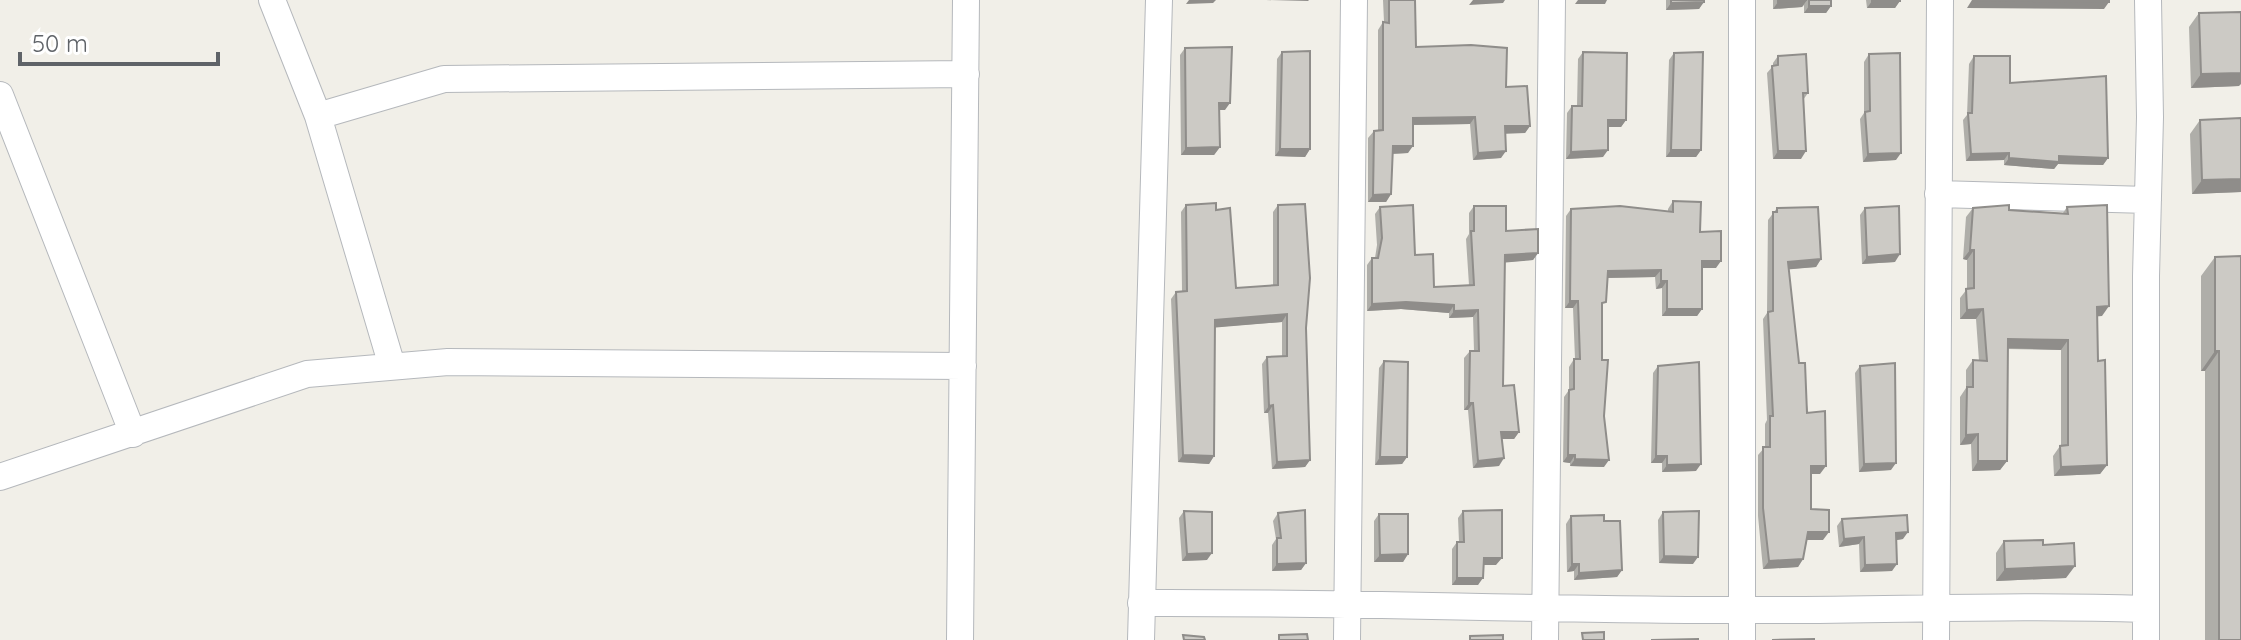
<svg xmlns="http://www.w3.org/2000/svg" width="2241" height="640" font-family="Quicksand,sans-serif">
  <style>
    .lines { fill: none; stroke-linecap: round; stroke-linejoin: round }
    .street-casing { stroke: #b5b8bc; stroke-width: 28 }
    .street { stroke: #fff; stroke-width: 26 }
    .wall { fill: #afaea9 }
    .shaded-wall { fill: #8f8d8a }
    .building { fill: #cccac5; stroke: #8f8d8a; stroke-width: 2 }
  </style>
  <rect width="100%" height="100%" fill="#f1efe8"/>
  <g class="lines">
    <defs>
      <path id="street" d="M272,0L318,116L392,366
        M1742,0V640
        M0,95L133,434
        M318,116L444,79L966,74
        M1938,194L2148,200
        M0,477L307,374L448,362L963,366
        M1141,603C1341,602 1541,610 1741,610C1876,611 2011,604 2146,609
        M960,640L966,0
        M1141,640L1159,0
        M1347,640L1354,0
        M1545,640L1552,0
        M1936,640L1940,0
        M2146,640V276L2150,117L2148,0"/>
    </defs>
    <use href="#street" class="street-casing"/>
    <use href="#street" class="street"/>
  </g>
  <path class="wall" d="M1383,0H1415L1416,47L1506,87L1530,126L1525,133H1505L1501,158L1473,160L1470,124L1413,125L1408,153L1392,154L1391,194L1386,202H1368V138L1374,131H1378V30L1383,22H1384Z
    M1666,0H1704L1699,9L1666,10Z
    M1773,0H1831V6L1826,13H1804V5L1802,7L1773,9Z
    M1866,0H1900L1895,8H1867Z
    M2199,13L2239,86L2191,88L2189,27Z
    M1185,48L1225,110H1219L1220,147L1214,155H1181L1180,55Z
    M1282,52L1310,149L1305,157L1275,156L1277,59Z
    M1583,52L1626,120L1621,127H1608L1603,157L1566,159L1567,113L1572,106H1577L1578,59Z
    M1674,53L1701,150L1696,157H1666L1669,60Z
    M1869,54L1896,160L1863,162L1860,119L1864,113V62Z
    M1778,56L1808,93L1803,100L1801,159H1773L1767,73L1773,66V63Z
    M1974,56L2108,158L2103,165L2058,164L2054,169L2004,165V160L1966,161L1963,120L1967,115L1969,64Z
    M2241,118V192L2192,194L2190,134L2200,120Z
    M1673,201L1700,232L1716,268H1702V309L1697,316H1662V288L1656,289L1655,277L1607,278L1602,309V360L1604,416V467L1570,466V463L1563,462L1564,397L1569,390V367L1574,359H1575L1573,308H1565L1566,216L1571,209L1668,212V209Z
    M1186,205L1216,210L1236,288L1273,286V212L1278,205L1306,328L1310,460L1305,467L1272,469L1268,413H1264L1262,364L1267,357L1282,356V322L1215,327L1214,456L1209,464L1178,462L1171,299L1176,292L1182,291L1181,212Z
    M1474,206L1506,231L1538,253L1533,260L1505,262L1503,386L1519,432L1514,439H1502L1499,466L1473,468L1468,410H1464V358L1470,351H1474L1473,317L1449,318V313L1401,309L1367,311V265L1372,258H1375L1377,245L1375,214L1380,207L1415,255L1434,287L1469,285L1466,239L1469,234V213Z
    M2067,207L2102,316H2097L2098,361L2107,465L2100,474L2054,476L2053,456L2060,446H2061V350L2008,349L2007,461L2000,470L1972,471L1971,444L1960,445V397L1966,388V370L1973,360L1979,361L1976,319H1960V298L1967,289V260L1963,259L1966,217L1973,208L2063,213Z
    M1777,208L1821,259L1816,267L1788,269L1799,363L1820,474H1811V509L1823,540H1807L1803,559L1798,567L1763,569L1758,516V455L1765,447V424L1767,420L1763,319L1767,313L1768,220Z
    M1865,208L1895,262L1862,264L1860,215Z
    M2215,257L2241,640H2205V371H2201V276Z
    M1384,361L1407,457L1402,464L1375,465L1379,368Z
    M1658,366L1696,471L1662,472V463H1651L1653,373Z
    M1860,366L1891,470L1859,472L1855,373Z
    M1184,511L1207,560L1182,561L1179,518Z
    M1463,511L1496,565H1483L1478,585H1452V549L1457,542H1459L1458,518Z
    M1663,512L1693,564L1659,563L1658,520Z
    M1278,513L1306,563L1301,570L1272,571V545L1276,539L1273,521Z
    M1379,514L1408,554L1403,562H1374V521Z
    M1571,516L1604,521L1622,570L1617,577L1574,580V571L1567,572L1566,524Z
    M1842,519L1903,539L1896,540L1892,571L1860,572L1859,544L1839,547L1837,526Z
    M2004,541L2066,578L1996,581V553Z"/>
  <path class="shaded-wall" d="M1189,0H1216L1213,3L1186,4Z
    M1266,0H1309L1308,1Z
    M1473,0H1505L1503,3L1469,5Z
    M1578,0H1607L1605,4H1575Z
    M1807,0L1802,7L1773,9L1778,2Z
    M1972,0L2109,2L2104,9L1967,8Z
    M1872,1H1900L1895,8H1867Z
    M1704,2L1699,9L1666,10L1671,3Z
    M1809,6H1831L1826,13H1804Z
    M2241,73V84L2239,86L2191,88L2201,74Z
    M1219,103H1230L1225,110H1214Z
    M1475,117L1470,124L1408,125L1413,118Z
    M1608,120H1626L1621,127H1603Z
    M1505,126H1530L1525,133L1500,134Z
    M1393,146H1413L1408,153L1388,154Z
    M1220,147L1214,155H1181L1186,148Z
    M1280,149H1310L1305,157L1275,156Z
    M1608,150L1603,157L1566,159L1571,152Z
    M1671,150H1701L1696,157H1666Z
    M1506,151L1501,158L1473,160L1478,153Z
    M1778,151H1806L1801,159H1773Z
    M1901,153L1896,160L1863,162L1868,154Z
    M2009,153L2004,160L1966,161L1971,154Z
    M2059,156L2108,158L2103,165L2058,164L2054,169L2004,165L2009,158Z
    M2241,179V192L2192,194L2202,180Z
    M1391,194L1386,202H1368L1373,195Z
    M1970,250H1974L1967,260L1963,259Z
    M1538,253L1533,260L1500,263L1505,255Z
    M1900,254L1895,262L1862,264L1867,257Z
    M1821,259L1816,267L1782,270L1788,262Z
    M1702,261H1721L1716,268H1697Z
    M1661,270L1655,277L1603,278L1608,271Z
    M1661,281H1667L1662,288L1656,289Z
    M1570,301H1578L1573,308H1565Z
    M1406,302L1454,305L1449,313L1401,309L1367,311L1372,304Z
    M2109,306L2102,316L2090,317L2097,307Z
    M1667,309H1702L1697,316H1662Z
    M1983,309L1976,319H1960L1967,310Z
    M1478,310L1473,317L1449,318L1454,311Z
    M1287,314L1282,322L1210,328L1215,320Z
    M2008,339L2068,340L2061,350L2001,348Z
    M2215,351H2219L2205,371H2201Z
    M1469,403H1473L1468,410H1464Z
    M1273,405L1268,413H1264L1269,406Z
    M1501,432H1519L1514,439H1496Z
    M1978,434L1971,444L1960,445L1966,435Z
    M1183,455L1214,456L1209,464L1178,462Z
    M1568,455H1575L1570,463L1563,462Z
    M1656,456H1667L1662,463H1651Z
    M1380,457H1407L1402,464L1375,465Z
    M1504,458L1499,466L1473,468L1478,461Z
    M1575,459L1609,460L1604,467L1570,466Z
    M1310,460L1305,467L1272,469L1277,462Z
    M1978,461H2007L2000,470L1972,471Z
    M1896,463L1891,470L1859,472L1864,464Z
    M1701,464L1696,471L1662,472L1667,465Z
    M2107,465L2100,474L2054,476L2061,467Z
    M1811,466H1826L1820,474H1806Z
    M1808,532H1829L1823,540H1803Z
    M1908,532L1903,539L1891,541L1896,533Z
    M1864,537L1859,544L1839,547L1844,539Z
    M1212,553L1207,560L1182,561L1187,554Z
    M1408,554L1403,562H1374L1380,555Z
    M1664,556L1698,557L1693,564L1659,563Z
    M1484,558H1502L1496,565H1478Z
    M1803,559L1798,567L1763,569L1769,561Z
    M1306,563L1301,570L1272,571L1277,564Z
    M1572,564H1579L1574,571L1567,572Z
    M1897,564L1892,571L1860,572L1865,565Z
    M2075,566L2066,578L1996,581L2005,569Z
    M1622,570L1617,577L1574,580L1579,573Z
    M1457,578H1483L1478,585H1452Z"/>
  <path class="building" d="M1389,0H1415L1416,47L1471,45L1507,48L1506,87L1527,86L1530,126H1505L1506,151L1478,153L1475,117L1413,118V146H1393L1391,194L1373,195L1374,131L1383,130V22L1389,23Z
    M1671,0H1704V2L1671,3Z
    M1778,0H1807L1778,2Z
    M1809,0H1831V6H1809Z
    M1872,0H1900V1H1872Z
    M1972,0H2109V2Z
    M2241,12V73L2201,74L2199,13Z
    M1232,47L1230,103H1219L1220,147L1186,148L1185,48Z
    M1310,51V149H1280L1282,52Z
    M1583,52L1627,53L1626,120H1608V150L1571,152L1572,106H1582Z
    M1703,52L1701,150H1671L1674,53Z
    M1900,53L1901,153L1868,154L1865,112L1870,111L1869,54Z
    M1806,54L1808,93H1803L1806,151H1778L1772,66L1778,65V56Z
    M1974,56H2010V83L2106,76L2108,158L2059,156V162L2009,158V153L1971,154L1968,113H1972Z
    M2241,118V179L2202,180L2200,120Z
    M1673,201L1701,202L1700,232L1721,231V261H1702V309H1667V281H1661V270L1608,271L1606,302L1602,303V360H1608L1604,416L1609,460L1575,459V455H1568L1569,390L1574,389V359H1580L1578,301H1570L1571,209L1620,206L1673,212Z
    M1216,203V210L1230,208L1236,288L1278,285V205L1305,204L1310,278L1306,328L1310,460L1277,462L1273,405L1269,406L1267,357L1287,356V314L1215,320L1214,456L1183,455L1176,292L1187,291L1186,205Z
    M1413,205L1415,255L1433,254L1434,287L1474,285L1471,231H1474V206H1506V231L1538,229V253L1505,255L1503,386L1514,385L1519,432H1501L1504,458L1478,461L1473,403H1469L1470,351H1479L1478,310L1454,311V305L1406,302L1372,304V258H1378L1382,238L1380,207Z
    M2009,205V210L2068,214L2067,207L2107,205L2109,306L2097,307L2098,361L2105,360L2107,465L2061,467L2060,446L2068,445V340L2008,339L2007,461H1978V434L1966,435L1967,387H1973V360L1987,361L1983,309L1967,310L1966,289L1974,288V250H1970L1973,208Z
    M1899,206L1900,254L1867,257L1865,208Z
    M1818,207L1821,259L1788,262L1799,363H1805L1807,413L1825,411L1826,466H1811V509L1829,510V532H1808L1803,559L1769,561L1763,508V447H1770V416H1773L1768,312L1773,311V212H1777V208Z
    M2241,256V640H2219V351H2215V257Z
    M1384,361L1408,362L1407,457H1380Z
    M1699,362L1701,464L1667,465V456H1656L1658,366Z
    M1895,363L1896,463L1864,464L1860,366Z
    M1305,510L1306,563L1277,564V538H1281L1278,513Z
    M1502,510V558H1484L1483,578H1457V542H1464L1463,511Z
    M1184,511L1212,512V553L1187,554Z
    M1699,511L1698,557L1664,556L1663,512Z
    M1379,514H1408V554L1380,555Z
    M1604,515V521H1620L1622,570L1579,573V564H1572L1571,516Z
    M1907,515L1908,532L1896,533L1897,564L1865,565L1864,537L1844,539L1842,519Z
    M2043,540V545L2074,543L2075,566L2005,569L2004,541Z
    M1604,632V640H1583L1582,633Z
    M1307,634L1308,640H1279V635Z
    M1183,635L1204,637L1205,640H1184Z
    M1503,635V640H1470V636Z
    M1698,639V640H1651Z
    M1814,639V640H1772Z"/>
  <path d="M20 52v12h198v-12" fill="none" stroke="#5f6368" stroke-width="4"/>
  <text x="32" y="52" font-size="24" fill="#5f6368" stroke="#ffffff" stroke-width="6" paint-order="stroke">50 m</text>
</svg>
